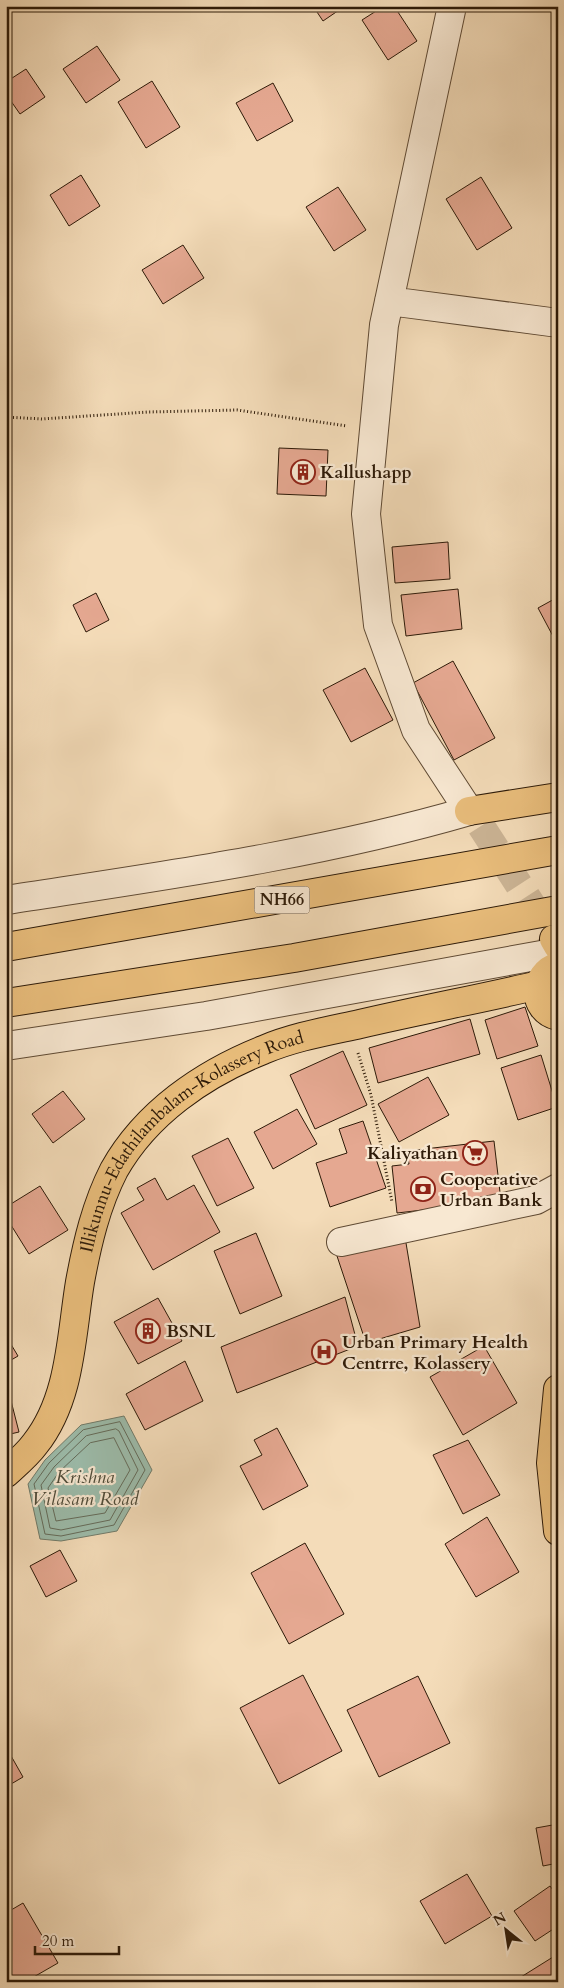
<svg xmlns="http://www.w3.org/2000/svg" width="564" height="1988" font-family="Cardo,serif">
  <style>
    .water { fill: #9cbcab; stroke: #707b6a }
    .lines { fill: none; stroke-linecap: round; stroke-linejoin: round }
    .shore { stroke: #646b5a; stroke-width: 1 }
    .building { fill: #e5a891; stroke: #2d1a08 }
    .major-tunnel { stroke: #ccb596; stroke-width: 28; stroke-dasharray: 28 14; stroke-linecap: butt }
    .minor-casing { stroke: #5f4a34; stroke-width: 30 }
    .major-casing { stroke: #2d1a08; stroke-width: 30 }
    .highway-casing { stroke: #2d1a08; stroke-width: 30 }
    .path { stroke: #2d1a08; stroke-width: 3; stroke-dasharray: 1 2.5; stroke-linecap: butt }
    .minor { stroke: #f8e8d2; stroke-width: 28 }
    .major { stroke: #eabe7c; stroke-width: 28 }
    .highway { stroke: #eabe7c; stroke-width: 28 }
    .labels { text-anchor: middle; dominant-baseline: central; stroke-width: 4.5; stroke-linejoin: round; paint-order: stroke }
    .shield { fill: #f8e8d2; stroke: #6a5845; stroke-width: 1 }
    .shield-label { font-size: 16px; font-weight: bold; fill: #2d1a08 }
    .poi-label { font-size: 18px; font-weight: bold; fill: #2d1a08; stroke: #f8e8d2; text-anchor: start }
    .street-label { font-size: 18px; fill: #2d1a08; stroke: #f8e8d2 }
    .water-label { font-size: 19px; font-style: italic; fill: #4e4b39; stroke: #f8e8d2 }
  </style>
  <rect width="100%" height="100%" fill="#f4dcb9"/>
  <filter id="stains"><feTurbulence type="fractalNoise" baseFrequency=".004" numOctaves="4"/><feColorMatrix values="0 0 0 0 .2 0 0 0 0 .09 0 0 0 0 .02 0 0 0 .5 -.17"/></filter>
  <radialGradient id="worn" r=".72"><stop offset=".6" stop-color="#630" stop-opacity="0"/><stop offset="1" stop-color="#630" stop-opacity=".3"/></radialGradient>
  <path class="water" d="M124,1416L152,1470L117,1531L61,1541L40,1539L28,1484L45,1460L81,1425Z"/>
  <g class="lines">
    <path class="shore" d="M120,1422L145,1470L114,1525L61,1536L45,1534L34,1484L49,1463L83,1430Z
      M116,1429L119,1431L138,1470L110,1520L61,1530L50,1528L41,1485L54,1467L86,1436Z
      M114,1438L130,1470L105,1513L56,1521L48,1488L59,1472L90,1443Z"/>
  </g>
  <path class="building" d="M6,6H17L6,14Z
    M313,6H345L323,21Z
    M384,6H394L417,41L388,60L362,20Z
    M97,46L120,80L86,103L63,69Z
    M26,69L45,97L20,114L6,94V82Z
    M152,81L180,127L146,148L118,102Z
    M273,83L293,121L257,141L236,103Z
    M81,175L100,206L69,226L50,195Z
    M481,177L512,228L477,250L446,199Z
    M338,187L366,230L334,251L306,207Z
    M183,245L204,278L163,304L142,270Z
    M279,448L328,450L326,496L277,494Z
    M448,542L450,579L395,583L392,547Z
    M458,589L462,629L406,636L401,595Z
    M96,593L109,620L86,632L73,605Z
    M558,597V638L555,640L538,608Z
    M453,661L495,738L454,760L413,683Z
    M365,668L393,720L351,742L323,690Z
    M525,1007L538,1046L497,1059L485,1020Z
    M470,1019L480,1054L378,1083L369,1048Z
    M343,1051L367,1105L315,1129L290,1075Z
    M541,1055L557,1107L518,1120L501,1068Z
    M428,1077L449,1115L399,1142L378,1104Z
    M63,1091L85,1119L53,1143L32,1114Z
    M297,1109L317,1144L273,1169L254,1132Z
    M363,1121L386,1188L330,1207L316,1163L347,1153L339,1129Z
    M228,1138L254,1188L217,1206L192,1156Z
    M494,1141L501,1201L397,1213L392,1166L409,1164L407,1151Z
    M155,1178L167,1200L194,1185L220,1232L153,1270L121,1213L144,1200L137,1188Z
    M40,1186L68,1230L29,1254L6,1217V1207Z
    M256,1233L282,1296L240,1314L214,1251Z
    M405,1237L420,1327L366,1343L336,1253Z
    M345,1297L358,1346L237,1393L221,1347Z
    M158,1298L182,1341L138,1364L114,1322Z
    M6,1336L18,1356L6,1363Z
    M484,1346L517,1403L463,1435L430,1377Z
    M185,1361L203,1401L145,1430L126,1394Z
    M9,1393L19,1432L6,1435V1394Z
    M277,1428L308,1486L263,1510L240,1466L262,1455L254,1440Z
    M468,1440L500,1495L463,1514L433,1455Z
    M487,1517L519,1572L476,1597L445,1544Z
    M305,1543L344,1614L289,1644L251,1573Z
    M60,1550L77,1581L46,1597L30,1566Z
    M303,1675L342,1751L279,1784L240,1708Z
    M418,1676L450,1743L379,1777L347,1710Z
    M6,1747L23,1777L6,1787Z
    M558,1824V1863L543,1866L536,1828Z
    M6,1870L11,1875L6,1880Z
    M467,1874L492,1916L445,1944L420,1901Z
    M550,1886L558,1897V1926L535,1941L514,1911Z
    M23,1903L58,1963L25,1982H6V1913Z
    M553,1957L558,1964V1982H513Z"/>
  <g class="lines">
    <path class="major-tunnel" d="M481,826L550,933"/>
    <defs>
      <path id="minor" d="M389,301L558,323
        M6,900C161,876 318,855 469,811L416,730L378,625L366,514L384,325L452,6
        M6,1046L206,1016L558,952
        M341,1242L536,1200L558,1188"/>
      <g id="major">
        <path d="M469,811L558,797"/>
        <path d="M554,939L558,946"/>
        <path d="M558,966C533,974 531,1010 558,1016"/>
        <path d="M558,1389L551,1463L558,1531"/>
        <path id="s1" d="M6,1473C16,1464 27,1455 35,1444C71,1399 71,1336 80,1282C87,1244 96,1205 114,1170C146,1113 203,1074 263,1050C293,1037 328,1031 360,1024C420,1010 479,999 539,985"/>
      </g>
      <path id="highway" d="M6,947L558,850
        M6,1003L294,958L558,910"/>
    </defs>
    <use href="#minor" class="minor-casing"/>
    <use href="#major" class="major-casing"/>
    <use href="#highway" class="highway-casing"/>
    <path class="path" d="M6,417L42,419L148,412L237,410L347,426
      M358,1053L371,1095L392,1202"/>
    <use href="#minor" class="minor"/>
    <use href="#major" class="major"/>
    <use href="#highway" class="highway"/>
  </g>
  <defs>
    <symbol id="building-ring" viewBox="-11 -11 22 22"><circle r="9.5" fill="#f8e8d2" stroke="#8f2418" stroke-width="1.5"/><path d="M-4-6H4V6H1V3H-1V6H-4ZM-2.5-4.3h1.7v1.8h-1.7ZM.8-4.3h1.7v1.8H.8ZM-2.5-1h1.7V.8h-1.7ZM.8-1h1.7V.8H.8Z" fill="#8f2418"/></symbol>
    <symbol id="supermarket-ring" viewBox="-11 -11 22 22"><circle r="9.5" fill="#f8e8d2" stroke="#8f2418" stroke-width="1.5"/><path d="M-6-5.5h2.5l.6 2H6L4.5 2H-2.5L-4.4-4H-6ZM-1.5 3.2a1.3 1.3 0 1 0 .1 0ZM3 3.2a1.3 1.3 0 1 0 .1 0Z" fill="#8f2418"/></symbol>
    <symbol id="bank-ring" viewBox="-11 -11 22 22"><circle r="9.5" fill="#f8e8d2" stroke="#8f2418" stroke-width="1.5"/><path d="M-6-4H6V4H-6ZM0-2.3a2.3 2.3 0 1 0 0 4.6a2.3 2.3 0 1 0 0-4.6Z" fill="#8f2418"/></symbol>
    <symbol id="hospital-ring" viewBox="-11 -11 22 22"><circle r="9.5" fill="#f8e8d2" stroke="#8f2418" stroke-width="1.5"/><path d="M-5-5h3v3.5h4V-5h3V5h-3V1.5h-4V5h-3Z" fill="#8f2418"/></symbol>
  </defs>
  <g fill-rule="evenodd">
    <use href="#building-ring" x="289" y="458" width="28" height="28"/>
    <use href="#supermarket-ring" x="461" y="1139" width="28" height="28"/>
    <use href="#bank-ring" x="409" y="1175" width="28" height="28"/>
    <use href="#building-ring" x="134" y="1317" width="28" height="28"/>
    <use href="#hospital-ring" x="310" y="1338" width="28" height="28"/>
  </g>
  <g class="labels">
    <rect class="shield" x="254.5" y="886.5" width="55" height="27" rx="4"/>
    <g class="shield-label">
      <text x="282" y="900">NH66</text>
    </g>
    <g class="poi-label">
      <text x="320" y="472">Kallushapp</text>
      <text x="458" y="1153" text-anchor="end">Kaliyathan</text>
      <text x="440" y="1179">Cooperative<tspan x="440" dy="21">Urban Bank</tspan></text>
      <text x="166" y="1331">BSNL</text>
      <text x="342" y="1342">Urban Primary Health<tspan x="342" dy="21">Centrre, Kolassery</tspan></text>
    </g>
    <g class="street-label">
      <text stroke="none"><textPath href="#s1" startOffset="404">Illikunnu-Edathilambalam-Kolassery Road</textPath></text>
    </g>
    <g class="water-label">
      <text x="85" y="1477">Krishna<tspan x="85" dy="22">Vilasam Road</tspan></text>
    </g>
  </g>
  <rect width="564" height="1988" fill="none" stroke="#f4dcb9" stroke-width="25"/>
  <rect x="8" y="8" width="549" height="1973" fill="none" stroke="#2d1a08" stroke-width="2.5"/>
  <rect x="12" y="12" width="539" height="1963" fill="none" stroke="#2d1a08"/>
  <g transform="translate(506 1930) rotate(330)" stroke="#f8e8d2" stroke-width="4" paint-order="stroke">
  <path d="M0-4L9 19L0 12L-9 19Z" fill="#2d1a08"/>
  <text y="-8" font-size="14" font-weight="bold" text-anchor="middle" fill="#2d1a08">N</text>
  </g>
  <path d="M35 1946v8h84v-8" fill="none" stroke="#2d1a08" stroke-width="2.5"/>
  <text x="42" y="1946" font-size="15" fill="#2d1a08" stroke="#f8e8d2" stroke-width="4" paint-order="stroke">20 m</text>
  <rect width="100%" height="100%" filter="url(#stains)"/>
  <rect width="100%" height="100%" fill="url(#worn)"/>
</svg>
